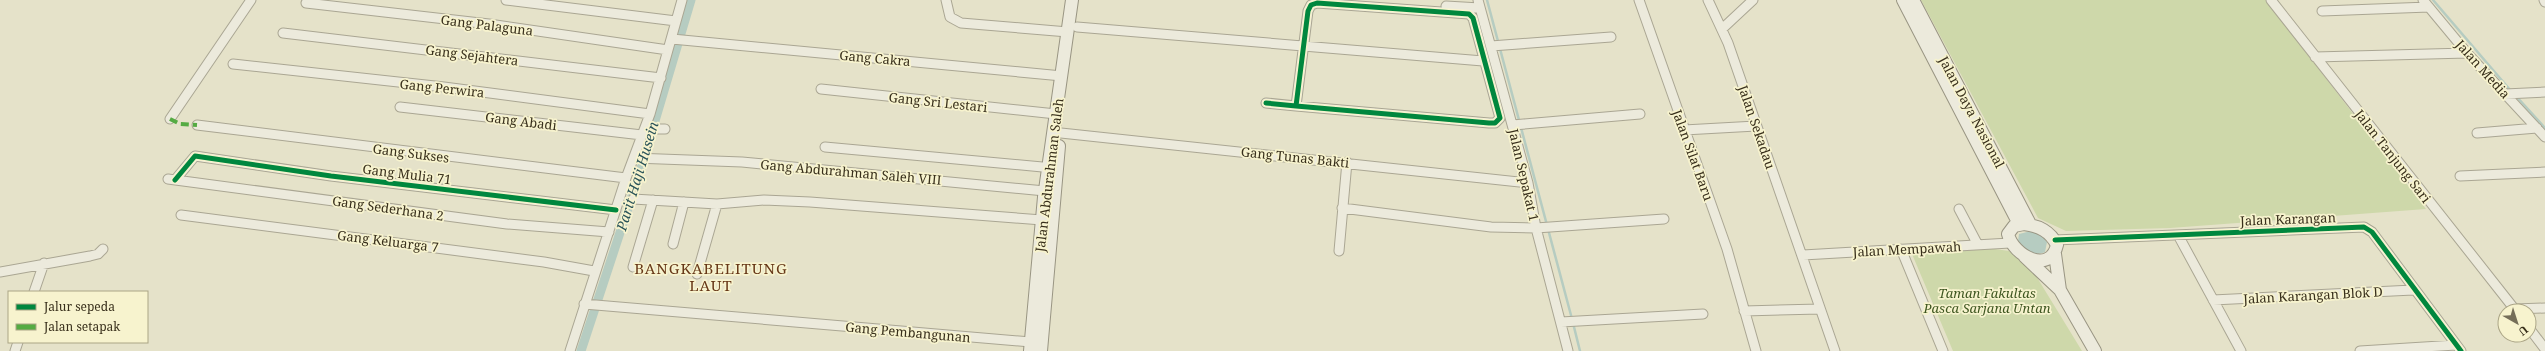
<svg xmlns="http://www.w3.org/2000/svg" width="2545" height="351" font-family="'Noto Serif',serif">
  <style>
    .green { fill: #ced8aa }
    .water { fill: #b6ccc1 }
    .lines { fill: none; stroke-linecap: round; stroke-linejoin: round }
    .stream { stroke: #b6ccc1; stroke-width: 2.5 }
    .canal { stroke: #b6ccc1; stroke-width: 9 }
    .street-casing { stroke: #aaa693; stroke-width: 11 }
    .secondary-casing { stroke: #999583; stroke-width: 14 }
    .street { stroke: #eceadc; stroke-width: 9 }
    .secondary { stroke: #eceadc; stroke-width: 12 }
    .quiet { stroke: #55ab43; stroke-width: 4; stroke-dasharray: 8 4; stroke-linecap: butt }
    .cycleway-casing { stroke: #f7f3ce; stroke-width: 8 }
    .cycleway { stroke: #00873e; stroke-width: 5 }
    .labels { text-anchor: middle; dominant-baseline: central; stroke-width: 3.5; stroke-linejoin: round; paint-order: stroke }
    .street-label { font-size: 13px; fill: #382f1b; stroke: #f7f3ce }
    .park-label { font-size: 13px; font-style: italic; fill: #3e5620; stroke: #f7f3ce }
    .water-label { font-size: 14px; font-style: italic; fill: #295359; stroke: #f7f3ce }
    .quarter-label { font-size: 15px; letter-spacing: 1px; fill: #673818; stroke: #f7f3ce }
  </style>
  <rect width="100%" height="100%" fill="#e5e2c9"/>
  <path class="green" d="M1921,0H2266L2426,209L2170,228L2066,231L2038,218Z
    M1988,248L2009,251L2030,266L2082,351H1953L1912,254Z"/>
  <path class="water" d="M2031,231L2041,235L2047,242L2045,252C2034,257 2025,250 2018,241L2019,234Z"/>
  <g class="lines">
    <path class="stream" d="M1487,0L1572,319
      M2433,0L2511,91
      M2516,96L2545,128
      M1573,323L1580,351"/>
    <path class="canal" d="M581,351L638,178L691,0"/>
    <defs>
      <path id="street" d="M506,0L676,21
        M946,0L950,17L961,23L1068,32
        M1478,0L1528,183L1536,228L1568,351
        M1639,0L1727,249L1756,351
        M1708,0L1728,43L1835,351
        M2271,0L2516,311
        M2423,0L2467,53L2545,137
        M2544,0L2545,2
        M306,3L489,24L668,50
        M1317,3L1469,14L1473,18L1500,118L1495,123H1489L1296,106L1308,11L1311,5Z
        M1446,6L1480,8
        M2322,11L2429,7
        M1077,27L1483,61
        M1723,28L1753,0
        M283,33L661,78
        M672,39L1062,76
        M1491,46L1611,37
        M2315,57L2467,53
        M233,64L444,87L650,114
        M821,89L1056,114
        M2505,94L2545,92
        M1266,103L1296,106
        M400,107L642,135
        M170,119L251,0
        M197,125L626,178
        M1513,125L1640,114
        M645,129H665
        M1684,130L1756,126
        M1061,133L1528,183
        M2477,133L2537,128
        M825,147L1053,168
        M634,158L742,162L1045,191
        M2460,176L2545,172
        M168,179L507,224L609,232
        M175,180L195,156L331,176L616,210
        M633,199L717,204L764,200L810,202L1042,220
        M1342,208L1491,227L1536,228L1664,219
        M1959,209L1978,245
        M181,215L544,262L594,271
        M2178,235L2241,351
        M2055,240L2364,227L2372,232L2461,351
        M673,244L684,202
        M1901,249L1943,351
        M1339,251L1347,162
        M1803,255L2010,243
        M633,267L653,200
        M0,272L90,256L98,254L103,249
        M697,274L717,204
        M34,292L44,263
        M2213,300L2413,290
        M584,304L1031,342
        M2515,309L2545,308
        M1744,311L1820,309
        M1561,322L1703,314
        M2529,328L2545,349
        M15,351L18,342
        M570,351L626,178L650,114L682,0
        M2360,351L2456,345"/>
      <path id="secondary" d="M1903,0L2019,224
        M1913,0L2030,224
        M2024,224C2039,226 2050,231 2057,245C2050,275 2013,256 2008,234L2014,226Z
        M2055,254L2060,290
        M2025,257L2060,290L2095,351
        M1030,351L1044,197L1072,0
        M1041,351L1059,146"/>
    </defs>
    <use href="#street" class="street-casing"/>
    <use href="#secondary" class="secondary-casing"/>
    <use href="#street" class="street"/>
    <use href="#secondary" class="secondary"/>
    <path class="quiet" d="M170,119L180,124L197,125"/>
    <defs>
      <path id="cycleway" d="M1317,3L1469,14L1473,18L1500,118L1495,123H1489L1296,106L1308,11L1311,5Z
        M1266,103L1296,106
        M175,180L195,156L331,176L616,210
        M2055,240L2364,227L2372,232L2461,351"/>
    </defs>
    <use href="#cycleway" class="cycleway-casing"/>
    <use href="#cycleway" class="cycleway"/>
  </g>
  <g class="labels">
    <g class="street-label">
      <text transform="translate(487 25) rotate(7)">Gang Palaguna</text>
      <text transform="translate(472 55) rotate(7)">Gang Sejahtera</text>
      <text transform="translate(875 58) rotate(5)">Gang Cakra</text>
      <text transform="translate(2483 69) rotate(48)">Jalan Media</text>
      <text transform="translate(442 88) rotate(6)">Gang Perwira</text>
      <text transform="translate(938 102) rotate(6)">Gang Sri Lestari</text>
      <text transform="translate(1972 112) rotate(62)">Jalan Daya Nasional</text>
      <text transform="translate(521 121) rotate(7)">Gang Abadi</text>
      <text transform="translate(1757 127) rotate(71)">Jalan Sekadau</text>
      <text transform="translate(411 153) rotate(7)">Gang Sukses</text>
      <text transform="translate(1693 155) rotate(70)">Jalan Silat Baru</text>
      <text transform="translate(2393 156) rotate(52)">Jalan Tanjung Sari</text>
      <text transform="translate(1295 157) rotate(6)">Gang Tunas Bakti</text>
      <text transform="translate(851 172) rotate(5)">Gang Abdurahman Saleh VIII</text>
      <text transform="translate(407 174) rotate(7)">Gang Mulia 71</text>
      <text transform="translate(1049 175) rotate(-83)">Jalan Abdurahman Saleh</text>
      <text transform="translate(1524 175) rotate(77)">Jalan Sepakat 1</text>
      <text transform="translate(388 208) rotate(8)">Gang Sederhana 2</text>
      <text transform="translate(2288 219) rotate(-2)">Jalan Karangan</text>
      <text transform="translate(388 241) rotate(7)">Gang Keluarga 7</text>
      <text transform="translate(1907 249) rotate(-3)">Jalan Mempawah</text>
      <text transform="translate(2313 295) rotate(-3)">Jalan Karangan Blok D</text>
      <text transform="translate(908 332) rotate(5)">Gang Pembangunan</text>
    </g>
    <g class="park-label">
      <text x="1987" y="293">Taman Fakultas<tspan x="1987" dy="15">Pasca Sarjana Untan</tspan></text>
    </g>
    <g class="water-label">
      <text transform="translate(637 176) rotate(-73)">Parit Haji Husein</text>
    </g>
    <g class="quarter-label">
      <text x="711" y="268">BANGKABELITUNG<tspan x="711" dy="17">LAUT</tspan></text>
    </g>
  </g>
  <rect x="8" y="291" width="140" height="52" fill="#f7f3ce" stroke="#aba586"/>
  <rect x="16" y="304" width="20" height="6" fill="#00873e" stroke="#aba586"/>
  <text x="44" y="311" font-size="12" fill="#382f1b">Jalur sepeda</text>
  <rect x="16" y="324" width="20" height="6" fill="#55ab43" stroke="#aba586"/>
  <text x="44" y="331" font-size="12" fill="#382f1b">Jalan setapak</text>
  <g transform="translate(2517 323) rotate(141)"><circle r="19" fill="#f7f3ce" stroke="#aba586"/>
  <path d="M0-3L7 15L0 10L-7 15Z" fill="#756e58"/>
  <text y="-6" font-size="11" font-weight="bold" text-anchor="middle" fill="#382f1b">U</text>
  </g>
</svg>
